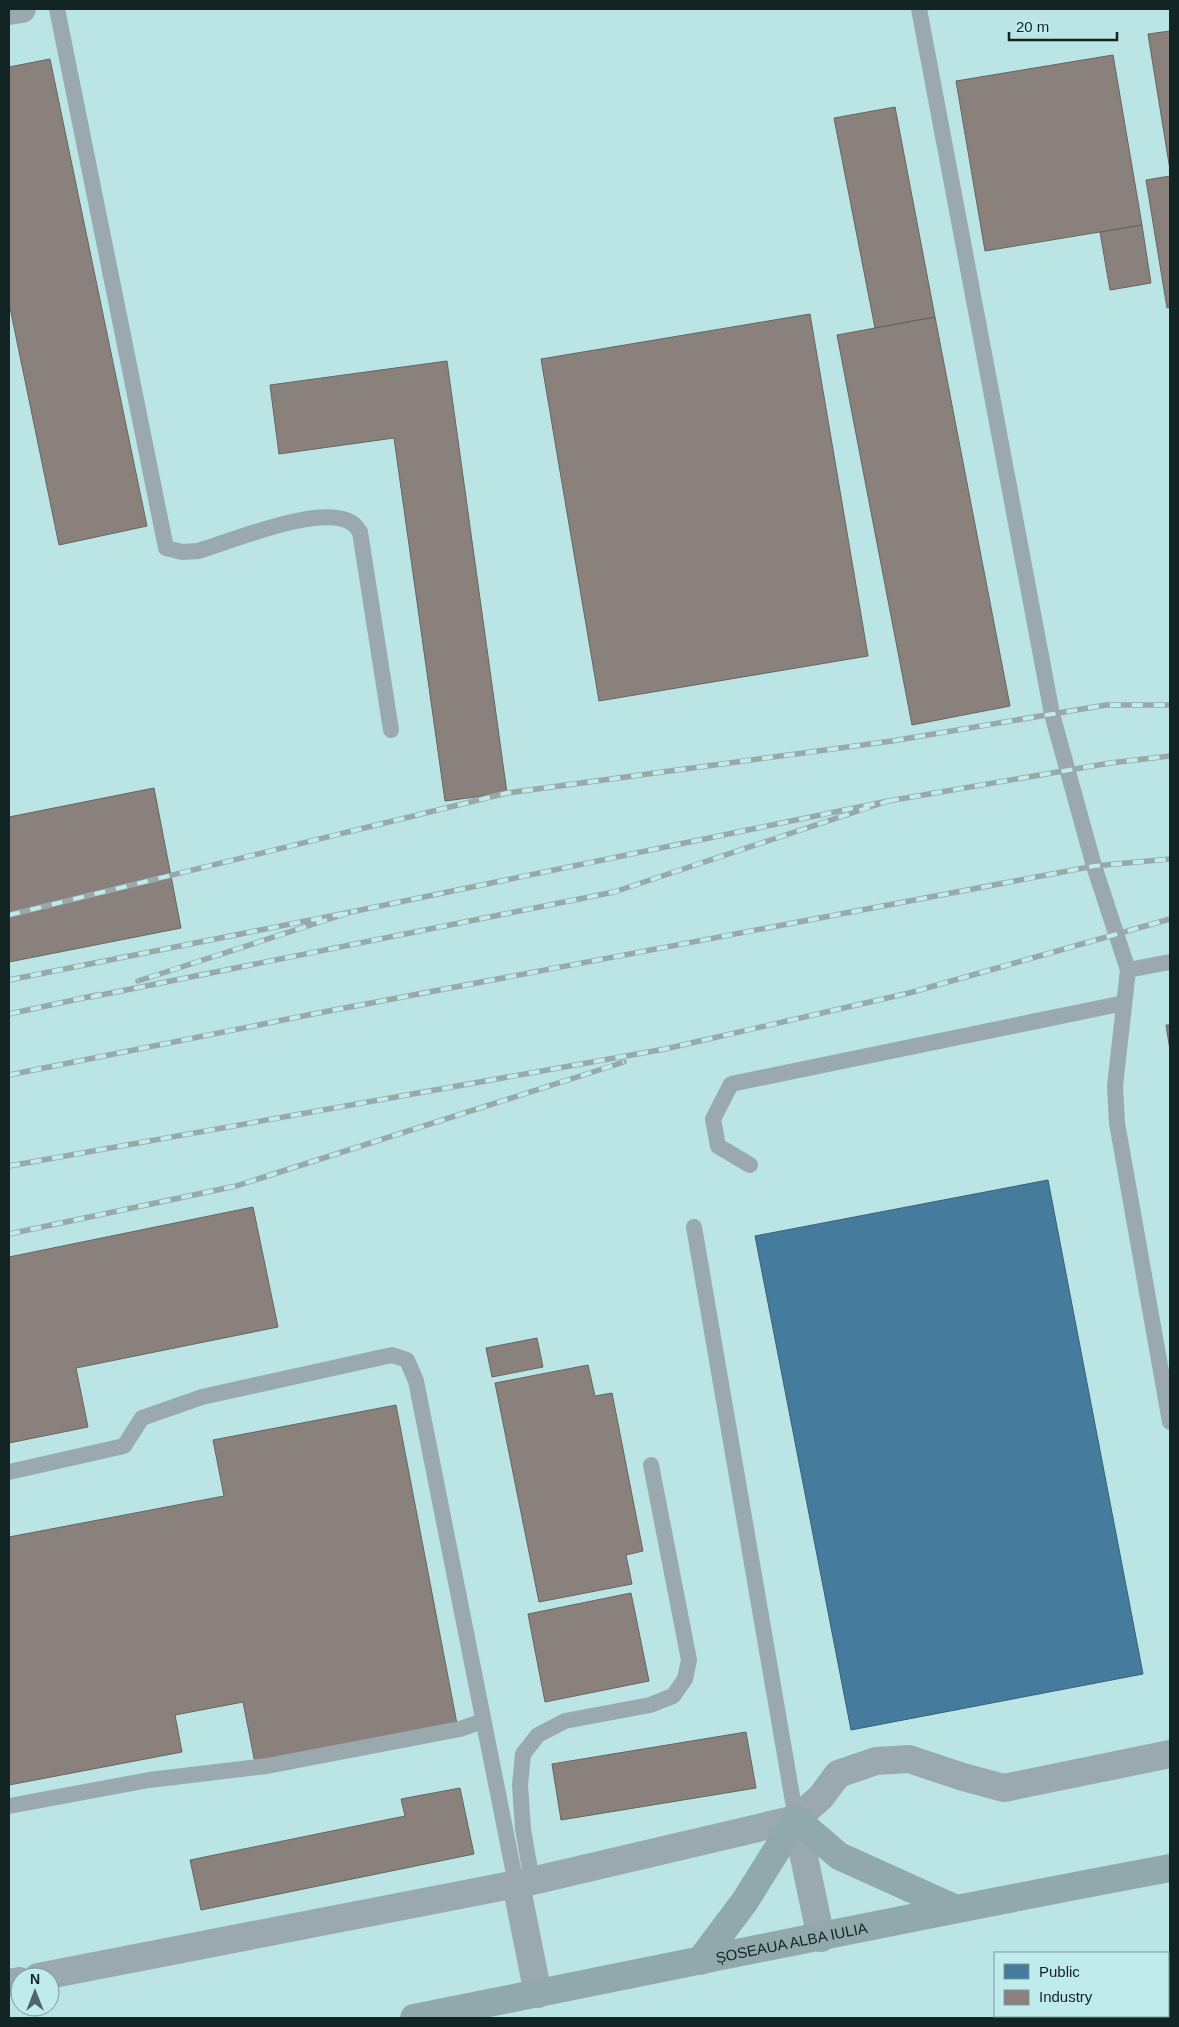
<svg xmlns="http://www.w3.org/2000/svg" width="1179" height="2027" font-family="Arial,sans-serif">
  <style>
    .built { fill: #bbe4e5; fill-rule: evenodd }
    .public { fill: #457b9d; stroke: #366179 }
    .industry { fill: #8a817c; stroke: #666562 }
    .lines { fill: none; stroke-linecap: round; stroke-linejoin: round }
    .service { stroke: #9aa9ad; stroke-width: 16 }
    .minor { stroke: #9aa9ad; stroke-width: 28 }
    .primary { stroke: #92a9ac; stroke-width: 28 }
    .rail-casing { stroke: #99a9ab; stroke-width: 5.5 }
    .rail { stroke: #bfebed; stroke-width: 4; stroke-dasharray: 11; stroke-linecap: butt }
    .labels { text-anchor: middle; dominant-baseline: central; stroke-width: 5; stroke-linejoin: round; paint-order: stroke }
    .street-label { font-size: 15px; fill: #132424; stroke: #bfebed }
  </style>
  <rect width="100%" height="100%" fill="#cae1e2"/>
  <path class="built" d="M9,9H1170V2018H9ZM995,1953H1168V2016H995ZM20,1977H50V2007H20Z"/>
  <path class="public" d="M1048,1180L1143,1674L851,1730L755,1236Z"/>
  <path class="industry" d="M1170,31V170L1148,34Z
    M1113,55L1142,225L985,251L956,81Z
    M50,59L147,526L59,545L9,303V67Z
    M895,107L935,317L875,328L834,118Z
    M1170,176V307L1167,308L1146,180Z
    M1142,225L1151,283L1110,290L1100,232Z
    M810,314L868,656L599,701L541,359Z
    M935,317L1010,706L912,725L837,335Z
    M447,361L507,793L445,801L394,438L279,454L270,385Z
    M154,788L181,928L9,962V817Z
    M1166,1025H1170V1050Z
    M253,1207L278,1327L76,1368L88,1427L9,1443V1257Z
    M537,1338L543,1367L492,1377L486,1348Z
    M588,1365L595,1396L612,1393L643,1551L626,1555L632,1584L539,1602L495,1383Z
    M396,1405L458,1729L256,1768L243,1702L175,1715L182,1752L9,1785V1537L224,1496L213,1440Z
    M631,1593L649,1681L545,1702L528,1614Z
    M746,1732L756,1788L561,1820L552,1764Z
    M460,1788L474,1854L201,1910L190,1860L405,1816L401,1799Z
    M1049,2016H1110L1111,2018H1050Z"/>
  <g class="lines">
    <path class="service" d="M57,9L166,548L182,552L198,551C232,541 322,503 352,523C355,525 358,529 360,532L391,730
      M919,9L1052,714L1094,866L1128,970L1115,1086L1117,1123L1170,1422
      M1128,970L1170,962
      M750,1165L718,1146L713,1119L731,1084L1124,1003
      M694,1227L796,1819
      M9,1472L124,1446L142,1418L202,1397L392,1355L407,1360L416,1381L516,1884
      M9,1806L149,1780L267,1766L460,1729L483,1721
      M532,1881L523,1829L520,1785L523,1754L538,1735L565,1721L650,1705L673,1696L685,1679L689,1660L651,1465"/>
    <path class="minor" d="M9,11L22,9
      M516,1884L538,1994
      M821,1938L796,1819L821,1797L838,1774L876,1761L909,1759L963,1777L1004,1788L1170,1754
      M38,1977L532,1881L796,1819
      M9,1983L20,1981"/>
    <g class="primary">
      <path d="M700,1961L745,1901L796,1819L839,1856L954,1908"/>
      <path id="s1" d="M414,2018C666,1968 918,1915 1170,1868"/>
    </g>
    <defs>
      <path id="rail" d="M888,801L1110,763L1170,756
        M9,915L507,793L892,741L1106,705H1170
        M9,980L351,912L138,981
        M91,997L614,892L888,801L351,912
        M9,1014L97,995
        M9,1075L313,1014L1094,866L1170,859
        M9,1166L665,1049L909,993L1170,919
        M9,1234L236,1186L624,1062"/>
    </defs>
    <use href="#rail" class="rail-casing"/>
    <use href="#rail" class="rail"/>
  </g>
  <g class="labels">
    <g class="street-label">
      <text stroke="none"><textPath href="#s1" startOffset="385">ȘOSEAUA ALBA IULIA</textPath></text>
    </g>
  </g>
  <rect width="1179" height="2027" fill="none" stroke="#132424" stroke-width="20"/>
  <rect x="994" y="1952" width="175" height="65" fill="#bfebed" stroke="#7a9b9d"/>
  <rect x="1004" y="1964" width="25" height="15" fill="#457b9d" stroke="#7a9b9d"/>
  <text x="1039" y="1977" font-size="15" fill="#132424">Public</text>
  <rect x="1004" y="1990" width="25" height="15" fill="#8a817c" stroke="#7a9b9d"/>
  <text x="1039" y="2002" font-size="15" fill="#132424">Industry</text>
  <g transform="translate(35 1992)"><circle r="24" fill="#bfebed" stroke="#7a9b9d"/>
  <path d="M0-4L9 19L0 12L-9 19Z" fill="#536666"/>
  <text y="-8" font-size="14" font-weight="bold" text-anchor="middle" fill="#132424">N</text>
  </g>
  <path d="M1009 32v8h108v-8" fill="none" stroke="#132424" stroke-width="2.5"/>
  <text x="1016" y="32" font-size="15" fill="#132424" stroke="#bfebed" stroke-width="4" paint-order="stroke">20 m</text>
</svg>
